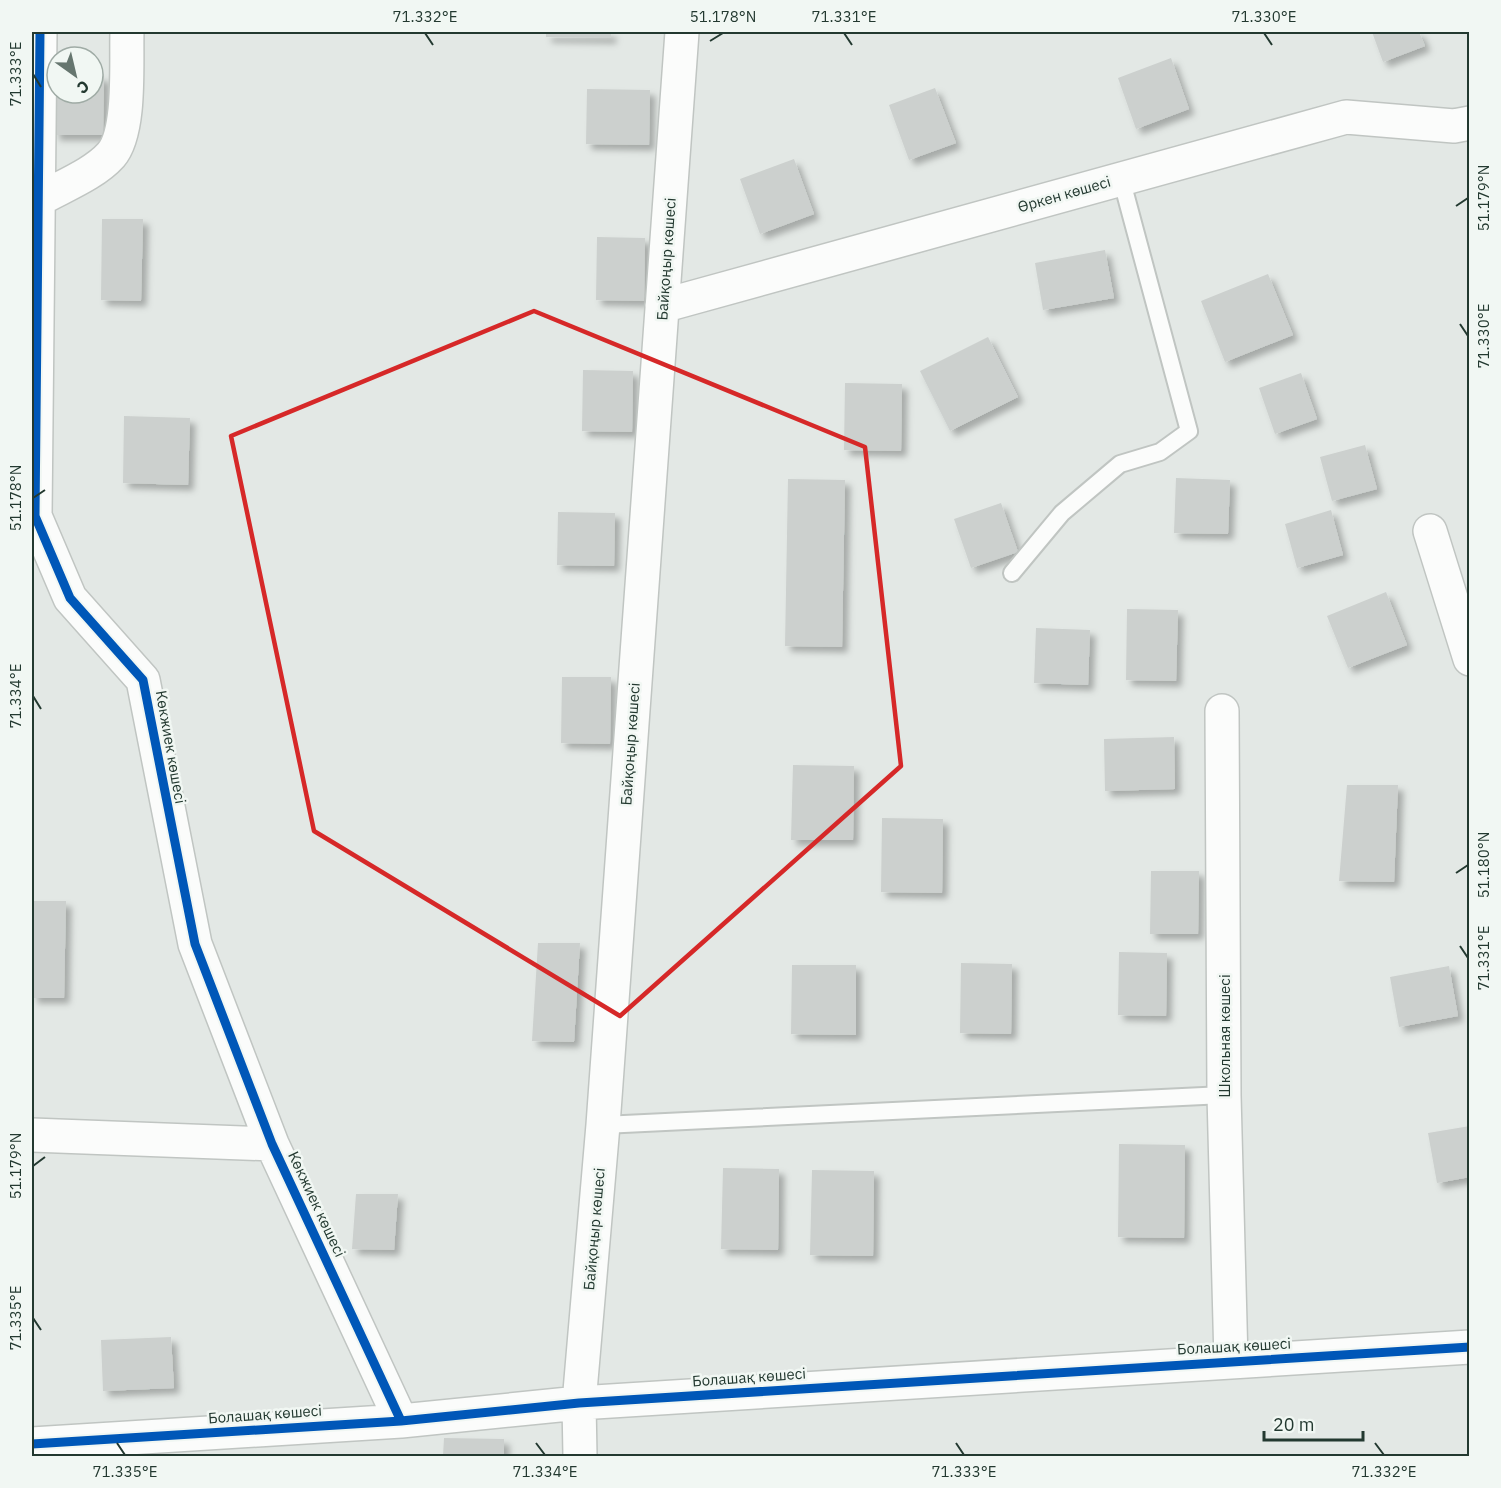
<svg xmlns="http://www.w3.org/2000/svg" width="1501" height="1488" font-family="'IBM Plex Sans',sans-serif">
  <style>
    .building { fill: #ccd0ce; filter: url(#shadow) }
    .lines { fill: none; stroke-linecap: round; stroke-linejoin: round }
    .lane-casing { stroke: #c0c5c2; stroke-width: 20 }
    .street-casing { stroke: #c0c5c2; stroke-width: 36 }
    .lane { stroke: #fbfcfb; stroke-width: 16 }
    .street { stroke: #fbfcfb; stroke-width: 33 }
    .cycleway-casing { stroke: #f1f7f3; stroke-width: 13 }
    .cycleway { stroke: #0057b8; stroke-width: 9 }
    .marked { fill: none; stroke: #d62828; stroke-width: 4.5; stroke-linejoin: round }
    .ticks { fill: none; stroke: #233930; stroke-width: 2 }
    .labels { text-anchor: middle; dominant-baseline: central; stroke-width: 5; stroke-linejoin: round; paint-order: stroke }
    .street-label { font-size: 15px; fill: #233930; stroke: #f1f7f3 }
    .neatline { fill: none; stroke: #233930; stroke-width: 2 }
    .ticks-label { font-size: 15px; text-anchor: middle; fill: #233930 }
  </style>
  <defs>
    <filter id="shadow"><feDropShadow dx="5.5" dy="5.5" stdDeviation="3" flood-color="#0004"/></filter>
  </defs>
  <rect width="100%" height="100%" fill="#e3e8e5"/>
  <path class="building" d="M546,32H611V38L546,37Z
    M1372,32H1419L1425,46L1383,62Z
    M1171,58L1189,109L1136,129L1118,78Z
    M54,76H57V93H93V76H104L103,135H54Z
    M935,88L956,143L909,160L889,105Z
    M587,89L650,90L649,145L586,144Z
    M794,159L814,214L760,234L740,179Z
    M102,219H143L141,301L101,300Z
    M597,237L645,238L644,301L596,300Z
    M1105,250L1114,298L1043,310L1035,263Z
    M1268,274L1293,335L1225,362L1201,301Z
    M988,337L1018,397L950,431L920,371Z
    M583,370L633,371L632,432L582,431Z
    M1301,373L1317,419L1275,434L1259,388Z
    M845,383L902,384L901,451L844,450Z
    M124,416L190,418L188,485L123,483Z
    M1365,445L1377,489L1332,501L1320,457Z
    M1176,478L1230,480L1228,534L1174,533Z
    M788,479L845,480L842,647L785,646Z
    M1001,503L1018,552L971,568L954,519Z
    M1331,510L1343,555L1297,568L1285,524Z
    M558,512L615,513L614,566L557,565Z
    M1386,592L1407,645L1348,668L1327,616Z
    M1127,609L1178,610L1176,681L1126,680Z
    M1036,628L1090,630L1088,685L1034,683Z
    M562,677H611L610,744L561,743Z
    M1174,737L1175,789L1105,791L1104,739Z
    M793,765L854,766L853,840H791Z
    M1347,785H1398L1394,882L1339,881Z
    M882,818L943,819L942,893L881,892Z
    M1151,871H1199L1198,934H1150Z
    M32,901H66L64,998H32Z
    M538,943H580L574,1042L532,1041Z
    M1119,952L1167,953L1166,1016L1118,1015Z
    M961,963L1012,964L1011,1034L960,1033Z
    M792,965H856V1035L791,1034Z
    M1449,966L1458,1016L1399,1027L1390,977Z
    M1470,1126V1177L1437,1183L1428,1133Z
    M1119,1144L1185,1145L1184,1238L1118,1237Z
    M723,1168L779,1169L778,1250L721,1249Z
    M812,1170L874,1171L873,1256L810,1255Z
    M356,1194H398L394,1250L352,1249Z
    M171,1337L174,1388L103,1391L101,1340Z
    M444,1438L504,1439V1456H443Z"/>
  <g class="lines">
    <defs>
      <path id="lane" d="M1012,573L1062,513L1120,464L1160,452L1189,431L1121,178
        M603,1125L1224,1095"/>
      <path id="street" d="M40,32L35,516L70,598L143,680L195,944L272,1144L401,1421
        M40,199C63,186 94,174 111,155C131,132 126,62 127,32
        M662,306L1346,117L1454,126L1470,123
        M1430,531L1470,659
        M1222,711L1224,1095L1231,1361
        M32,1135L272,1144
        M32,1444L401,1421L579,1403L1470,1347
        M580,1456L579,1403L603,1125L682,32"/>
    </defs>
    <use href="#lane" class="lane-casing"/>
    <use href="#street" class="street-casing"/>
    <use href="#lane" class="lane"/>
    <use href="#street" class="street"/>
    <defs>
      <path id="cycleway" d="M40,32L35,516L70,598L143,680L195,944L272,1144L401,1421
        M32,1444L401,1421L579,1403L1470,1347"/>
    </defs>
    <use href="#cycleway" class="cycleway-casing"/>
    <use href="#cycleway" class="cycleway"/>
  </g>
  <path class="marked" d="M534,311L865,447L901,766L620,1016L314,831L231,436Z"/>
  <path class="ticks" d="M425,33L433,45M844,33L852,45M1264,33L1272,45M710,41L723,33M33,74L41,87M1456,206L1468,198M1460,324L1468,336M33,498L45,490M33,696L41,709M1456,873L1468,865M1460,946L1468,958M33,1166L45,1157M33,1318L41,1330M117,1443L125,1455M536,1443L545,1455M956,1443L964,1455M1375,1443L1384,1455"/>
  <g class="labels">
    <g class="street-label">
      <text transform="translate(1064 194) rotate(-16)">Өркен көшесі</text>
      <text transform="translate(666 259) rotate(-86)">Байқоңыр көшесі</text>
      <text transform="translate(630 744) rotate(-86)">Байқоңыр көшесі</text>
      <text transform="translate(171 747) rotate(80)">Көкжиек көшесі</text>
      <text transform="translate(1224 1036) rotate(-90)">Школьная көшесі</text>
      <text transform="translate(317 1204) rotate(65)">Көкжиек көшесі</text>
      <text transform="translate(594 1229) rotate(-85)">Байқоңыр көшесі</text>
      <text transform="translate(1234 1346) rotate(-3)">Болашақ көшесі</text>
      <text transform="translate(749 1377) rotate(-4)">Болашақ көшесі</text>
      <text transform="translate(265 1414) rotate(-4)">Болашақ көшесі</text>
    </g>
  </g>
  <rect width="1501" height="1488" fill="none" stroke="#f1f7f3" stroke-width="66"/>
  <g transform="translate(75 75) rotate(146)"><circle r="28" fill="#f1f7f3" stroke="#9faba5" stroke-width="1.5"/>
  <path d="M0-4.5L10 22L0 15L-10 22Z" fill="#66766f"/>
  <text y="-9" font-size="16" font-weight="bold" text-anchor="middle" fill="#233930">С</text>
  </g>
  <path d="M1264 1431v9h99v-9" fill="none" stroke="#233930" stroke-width="3"/>
  <text x="1273" y="1431" font-size="18" fill="#233930" stroke="#f1f7f3" stroke-width="4.5" paint-order="stroke">20 m</text>
  <rect x="33" y="33" width="1435" height="1422" class="neatline"/>
  <g class="ticks-label">
    <text x="425" y="22">71.332°E</text>
    <text x="723" y="22">51.178°N</text>
    <text x="844" y="22">71.331°E</text>
    <text x="1264" y="22">71.330°E</text>
    <text transform="translate(16 74) rotate(-90)" y="5">71.333°E</text>
    <text transform="translate(1484 198) rotate(-90)" y="5">51.179°N</text>
    <text transform="translate(1484 336) rotate(-90)" y="5">71.330°E</text>
    <text transform="translate(16 498) rotate(-90)" y="5">51.178°N</text>
    <text transform="translate(16 696) rotate(-90)" y="5">71.334°E</text>
    <text transform="translate(1484 865) rotate(-90)" y="5">51.180°N</text>
    <text transform="translate(1484 958) rotate(-90)" y="5">71.331°E</text>
    <text transform="translate(16 1166) rotate(-90)" y="5">51.179°N</text>
    <text transform="translate(16 1318) rotate(-90)" y="5">71.335°E</text>
    <text x="125" y="1477">71.335°E</text>
    <text x="545" y="1477">71.334°E</text>
    <text x="964" y="1477">71.333°E</text>
    <text x="1384" y="1477">71.332°E</text>
  </g>
</svg>
